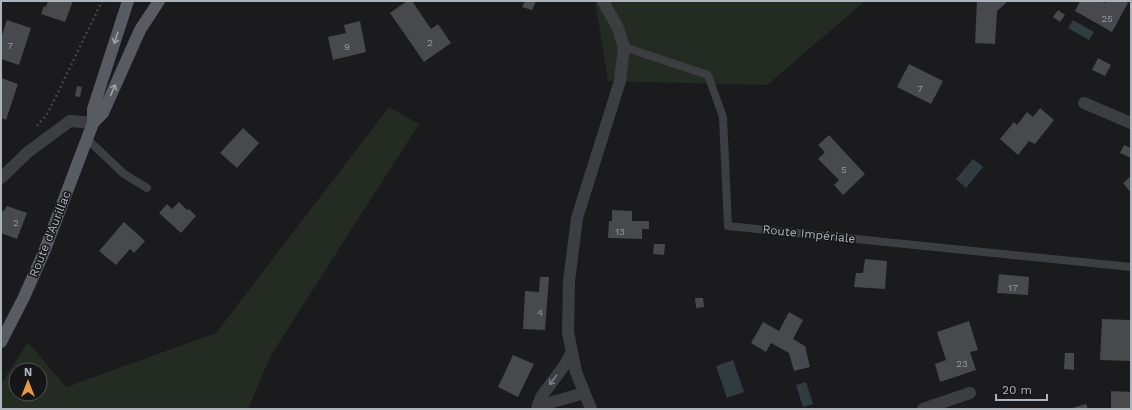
<svg xmlns="http://www.w3.org/2000/svg" width="1132" height="410" font-family="'Work Sans',sans-serif">
  <style>
    .green { fill: #232b23; fill-rule: evenodd }
    .water { fill: #313c41 }
    .building { fill: #48494d }
    .lines { fill: none; stroke-linecap: round; stroke-linejoin: round }
    .path { stroke: #424549; stroke-width: 2.5; stroke-dasharray: 2 3; stroke-linecap: butt }
    .service { stroke: #3c3e42; stroke-width: 8 }
    .minor { stroke: #3c3e42; stroke-width: 12 }
    .tertiary { stroke: #3c3e42; stroke-width: 12 }
    .primary { stroke: #585b61; stroke-width: 12 }
    .oneway { stroke: #9da2aa }
    .oneway2 { stroke: #7b7f85 }
    .labels { text-anchor: middle; dominant-baseline: central; stroke-width: 3; stroke-linejoin: round; paint-order: stroke }
    .number-label { font-size: 10px; fill: #9499a0 }
    .street-label { font-size: 12px; fill: #aeb4bc; stroke: #161618 }
  </style>
  <rect width="100%" height="100%" fill="#1b1b1d"/>
  <path class="green" d="M595,1H865L767,85L608,81Z
    M389,107L419,124L271,355L248,409H1V384L28,342L66,387L216,333ZM16,370H40V394H16Z"/>
  <path class="water" d="M1073,20L1094,32L1089,40L1068,28Z
    M973,159L983,167L966,188L956,179Z
    M733,360L744,392L727,398L716,366Z
    M806,382L813,404L803,407L796,385Z"/>
  <path class="building" d="M48,1H73L65,22L41,14L44,6L46,7Z
    M407,1H412L431,29L438,24L451,43L424,62L390,13Z
    M525,1H536L532,10L522,7Z
    M977,1H1008L997,11L995,44L975,43Z
    M1080,1H1101L1105,3L1106,1H1124L1128,3L1112,32L1075,11Z
    M1058,10L1065,15L1060,22L1053,17Z
    M7,20L31,28L19,65L1,59V38Z
    M360,21L366,52L333,60L328,37L346,33L344,25Z
    M1098,58L1111,65L1105,76L1092,70Z
    M909,64L943,81L931,104L897,87Z
    M1,78L18,84L6,120L1,118Z
    M77,86L82,87L80,97L75,96Z
    M1040,108L1054,120L1035,144L1029,141L1018,155L1000,139L1014,122L1017,125L1027,112L1033,117Z
    M243,128L259,143L237,168L220,153Z
    M829,135L865,174L843,195L834,185L839,180L818,159L825,152L818,145Z
    M1124,145L1131,148V158L1120,153Z
    M1131,176V193L1123,183Z
    M179,202L187,210L189,209L196,216L181,233L159,213L167,204L172,209Z
    M7,206L27,213L17,239L1,233V210L4,211Z
    M612,210L632,211V221H649V229H642V239L608,238L609,221H612Z
    M124,222L145,241L134,253L130,249L116,265L99,251Z
    M654,244H665L664,255L653,254Z
    M865,259L887,261L885,289L854,287L856,273H863Z
    M999,274L1029,277L1028,295L997,293Z
    M540,277H549L545,330L523,329L525,291L539,292Z
    M695,298H703L704,307L696,308Z
    M789,312L803,320L793,339L805,346L810,367L794,371L789,353L771,343L766,352L751,343L763,322L779,331Z
    M1102,319L1131,320V361L1100,360Z
    M969,321L978,350L970,352L976,370L940,382L935,364L946,360L937,332Z
    M1065,353H1074V370L1064,369Z
    M513,355L534,364L518,397L498,387Z
    M1111,391L1131,392V409H1111Z
    M1086,404L1088,409H1069Z"/>
  <g class="lines">
    <path class="path" d="M37,126L48,113L102,1"/>
    <path class="service" d="M624,47L708,75L723,117L728,226L1131,267
      M87,139L124,174L147,188"/>
    <path class="minor" d="M1084,103L1131,123
      M1,178L28,152L70,121L93,123
      M537,409L541,397L564,366L572,352
      M539,409L549,403L584,393
      M923,409L970,393"/>
    <path class="tertiary" d="M591,409L576,372L568,332L569,281L577,218L620,81L624,47L618,28L603,1"/>
    <path class="primary" d="M93,123L103,113L140,30L159,1
      M1,342L24,297L44,252L93,123V109L128,1"/>
  </g>
  <defs><path id="oneway-shaft" d="M-6 0H5M1.5-3L5.5 0L1.5 3" fill="none" stroke-width="1.6" stroke-linecap="round" stroke-linejoin="round"/></defs>
  <g class="oneway">
    <use href="#oneway-shaft" transform="translate(116 38) rotate(108)"/>
    <use href="#oneway-shaft" transform="translate(113 90) rotate(-66)"/>
  </g>
  <use class="oneway2" href="#oneway-shaft" transform="translate(553 380) rotate(127)"/>
  <g class="labels">
    <g class="number-label">
      <text x="1107" y="18">25</text>
      <text x="430" y="42">2</text>
      <text x="10" y="45">7</text>
      <text x="347" y="46">9</text>
      <text x="920" y="88">7</text>
      <text x="844" y="169">5</text>
      <text x="16" y="222">2</text>
      <text x="620" y="231">13</text>
      <text x="1013" y="287">17</text>
      <text x="540" y="312">4</text>
      <text x="962" y="363">23</text>
    </g>
    <g class="street-label">
      <text transform="translate(50 234) rotate(-68)">Route d'Aurillac</text>
      <text transform="translate(809 234) rotate(6)">Route Impériale</text>
    </g>
  </g>
  <rect width="1132" height="410" fill="none" stroke="#aeb4bc" stroke-width="4"/>
  <g transform="translate(28 382)"><circle r="19" fill="#161618" stroke="#53555a"/>
  <path d="M0-3L7 15L0 10L-7 15Z" fill="#ea9946"/>
  <text y="-6" font-size="11" font-weight="bold" text-anchor="middle" fill="#aeb4bc">N</text>
  </g>
  <path d="M996 394v6h51v-6" fill="none" stroke="#aeb4bc" stroke-width="2"/>
  <text x="1002" y="394" font-size="12" fill="#aeb4bc" stroke="#161618" stroke-width="3" paint-order="stroke">20 m</text>
</svg>
